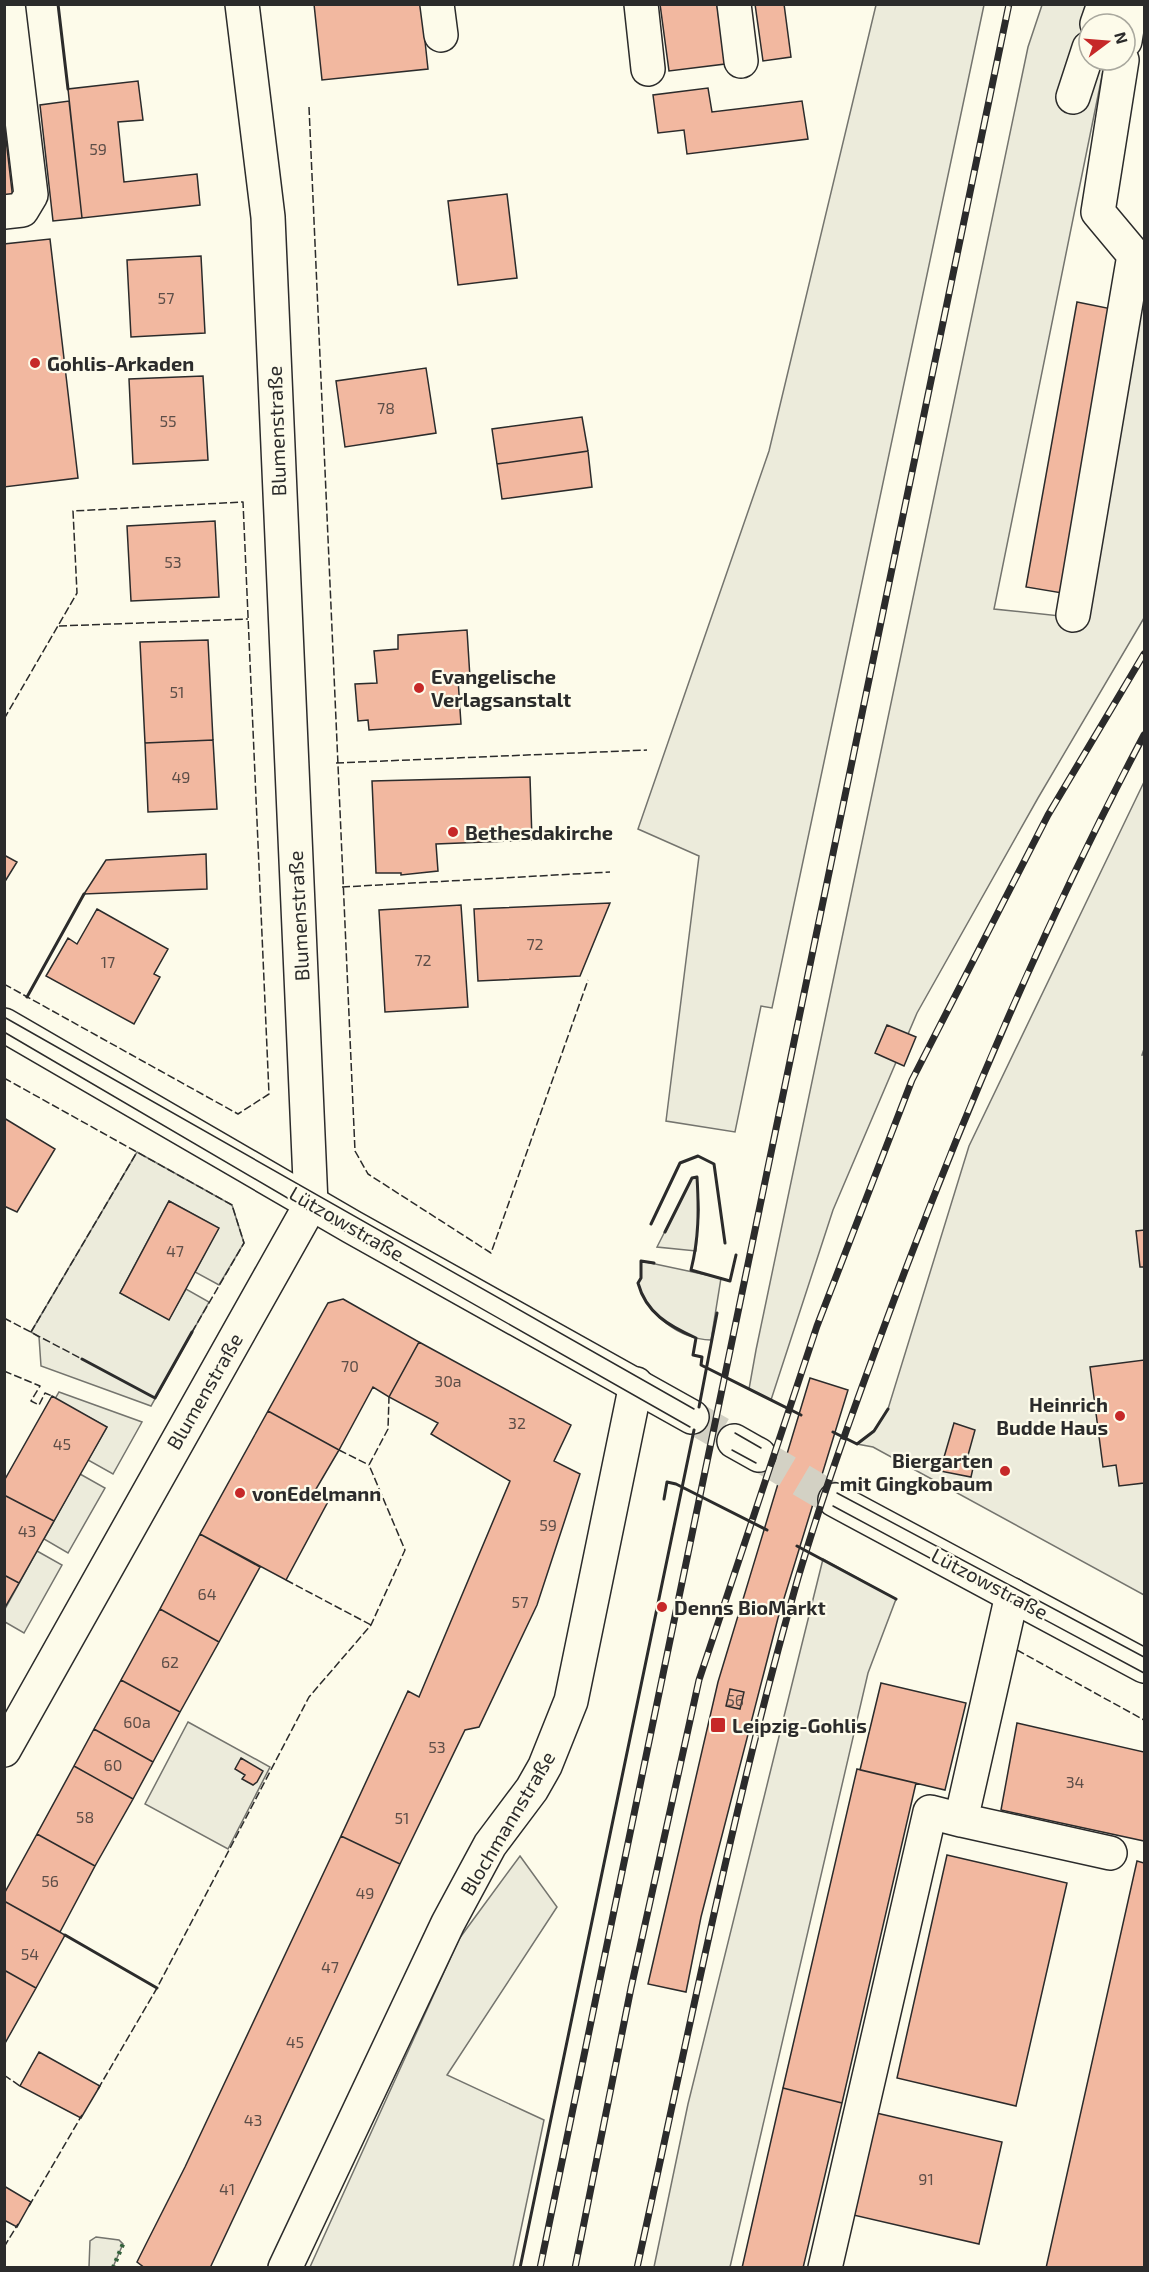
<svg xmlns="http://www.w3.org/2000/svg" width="1149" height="2272" font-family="'Exo 2',sans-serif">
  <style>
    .green { fill: #ecebdb; stroke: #74746e; stroke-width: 1.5 }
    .building { fill: #f2b8a0; stroke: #2b2b2b; stroke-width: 1.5 }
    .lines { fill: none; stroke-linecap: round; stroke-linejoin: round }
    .major-tunnel { stroke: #d3d1c4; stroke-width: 33; stroke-dasharray: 33 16; stroke-linecap: butt }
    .minor-casing { stroke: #2b2b2b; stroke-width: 36 }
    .major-casing { stroke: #2b2b2b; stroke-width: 36 }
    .minor { stroke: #fdfbea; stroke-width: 33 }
    .major { stroke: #fdfbea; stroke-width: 33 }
    .tram { stroke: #2b2b2b; stroke-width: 1.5 }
    .rail-casing { stroke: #2b2b2b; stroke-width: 7 }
    .rail { stroke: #fdfbea; stroke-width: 4.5; stroke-dasharray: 14; stroke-linecap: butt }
    .hedge { stroke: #34623c; stroke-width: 4.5; stroke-dasharray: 3 4.5; stroke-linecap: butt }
    .fence { stroke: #2b2b2b; stroke-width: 1.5; stroke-dasharray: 8 3; stroke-linecap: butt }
    .wall { stroke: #2b2b2b; stroke-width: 3 }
    .poi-dot { fill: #c62828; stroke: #fdfbea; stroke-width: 2 }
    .labels { text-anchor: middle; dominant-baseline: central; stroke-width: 4.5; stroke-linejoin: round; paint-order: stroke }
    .number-label { font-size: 16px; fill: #5d4e48 }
    .poi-label { font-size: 20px; font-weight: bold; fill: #2b2b2b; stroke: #fdfbea; text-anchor: start }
    .street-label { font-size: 20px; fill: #2b2b2b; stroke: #fdfbea }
  </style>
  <rect width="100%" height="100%" fill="#fdfbea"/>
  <path class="green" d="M876,5H984L772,1008L761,1006L735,1132L666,1121L699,856L638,829L769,451Z
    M1042,5H1112L1089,60H1105L1103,71L994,609L1088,619L1144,277V618L1038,798L917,1013L833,1210L771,1400L749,1389L756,1350L1028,47Z
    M1144,782V1049L1142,1055H1144V1595L873,1447L857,1444L874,1431L888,1409L969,1146Z
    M137,1152L232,1205L244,1243L219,1285L195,1272L218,1228L169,1201L120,1293L169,1319L186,1289L209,1302L151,1406L41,1366L39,1337L31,1332Z
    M697,1177L699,1210L696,1251L657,1247L692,1178Z
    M641,1261L721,1278L711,1340C678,1339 647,1314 638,1283L641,1278Z
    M59,1392L142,1422L113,1474L88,1460L107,1427L55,1399Z
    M80,1474L105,1488L68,1553L44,1539Z
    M37,1551L62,1565L24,1633L5,1622V1609Z
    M823,1559L896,1599L868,1673L730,2267H654L688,2104Z
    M188,1722L270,1767L228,1849L145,1804Z
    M520,1856L557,1907L447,2075L544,2120L513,2267H310L459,1939Z
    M96,2237L119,2240L123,2244L113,2267H89L90,2241Z"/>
  <path class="building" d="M314,4H421L428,69L322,80Z
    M660,4H717L725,64L669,71Z
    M755,4H784L791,57L763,61Z
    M138,81L143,120L118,122L124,182L197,174L200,205L82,218L68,89Z
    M708,88L712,112L802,101L808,139L687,154L684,130L658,133L653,95Z
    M69,101L82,218L53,221L40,105Z
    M4,122L13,200L4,201Z
    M507,194L517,278L458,285L448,201Z
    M50,239L78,478L4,487V244Z
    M201,256L205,333L131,337L127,260Z
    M1077,302L1112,309L1062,593L1026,587Z
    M426,368L436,433L345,447L336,381Z
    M203,376L208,460L133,464L129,379Z
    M582,417L588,451L497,464L492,429Z
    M588,451L592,487L502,499L497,464Z
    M215,521L219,597L131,601L127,526Z
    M467,630L470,678L458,679L461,724L369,730L368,720L358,721L355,684L377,683L374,651L398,649V635Z
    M208,640L213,740L145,743L140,642Z
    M213,740L217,809L148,812L145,743Z
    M530,777L532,840L436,844L438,871L401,875V873H376L372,781Z
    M206,854L207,889L84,894L106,860Z
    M4,855L17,862L4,883Z
    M610,903L580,976L478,981L474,909Z
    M461,905L468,1007L385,1012L379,910Z
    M97,909L168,949L154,974L160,977L134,1024L46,976L68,938L77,944Z
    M887,1025L916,1037L904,1066L875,1053Z
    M4,1118L55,1149L17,1212L4,1206Z
    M169,1201L219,1228L169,1320L120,1293Z
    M1144,1230V1267H1140L1136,1231Z
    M343,1299L419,1342L389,1397L373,1387L339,1450L268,1411L328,1303Z
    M419,1342L571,1425L554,1461L580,1474L537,1605L479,1727L465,1730L400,1864L341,1836L408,1691L419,1697L510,1481L431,1434L438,1423L389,1397Z
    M1144,1360V1483L1119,1486L1116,1465L1103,1467L1090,1367Z
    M810,1378L848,1390L778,1618L701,1917L686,1992L648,1984L718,1682Z
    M52,1396L107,1427L54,1521L4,1495V1481Z
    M268,1411L339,1450L316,1489L330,1498L286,1580L200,1534Z
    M954,1423L975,1430L965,1466L973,1468L971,1477L940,1471Z
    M4,1495L54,1521L19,1583L4,1575Z
    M200,1534L260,1567L219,1642L160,1609Z
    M4,1575L19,1583L4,1609Z
    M160,1609L219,1642L180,1712L121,1680Z
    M121,1680L180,1712L153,1762L94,1729Z
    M881,1683L966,1703L945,1790L860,1770Z
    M730,1689L744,1692L740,1709L726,1706Z
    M1017,1723L1144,1752V1841L1001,1810Z
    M94,1729L153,1762L133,1799L74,1766Z
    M241,1758L263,1771L257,1782L253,1785L242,1779L245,1775L235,1769Z
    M74,1766L133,1799L95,1866L37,1834Z
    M857,1769L916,1783L842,2103L783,2088Z
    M37,1834L95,1866L60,1932L4,1901V1894Z
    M341,1836L400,1864L210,2268H145L137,2262L146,2244L185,2167Z
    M947,1855L1067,1883L1016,2106L897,2078Z
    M1137,1861L1144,1863V2268H1046Z
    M4,1901L65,1935L36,1988L4,1970Z
    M4,1970L36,1988L4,2045Z
    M39,2052L100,2086L81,2118L20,2086Z
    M783,2088L842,2103L803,2268H742Z
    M872,2112L1002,2142L979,2244L849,2214Z
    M4,2186L31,2202L17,2227L4,2220Z"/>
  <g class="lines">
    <path class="major-tunnel" d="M692,1417L734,1441
      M759,1455L835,1500"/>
    <defs>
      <path id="minor" d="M437,4L441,35
        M641,4L648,69
        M734,4L741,61
        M1097,24L1104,4
        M1125,41L1131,4
        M1073,97L1089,48
        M4,212L22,210L31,195L8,4
        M1073,615L1134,255L1098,212L1122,60
        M1012,1595L961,1820L1110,1853
        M4,1750L311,1204L268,217L242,4
        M285,2268L448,1923L490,1845L532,1789L545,1766L571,1701L636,1384
        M825,2268L930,1812L961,1820"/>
      <path id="major" d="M4,1025L352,1227L692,1417
        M734,1441L759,1455
        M835,1500L1144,1666"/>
    </defs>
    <use href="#minor" class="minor-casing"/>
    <use href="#major" class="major-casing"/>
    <use href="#minor" class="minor"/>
    <use href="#major" class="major"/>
    <path class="tram" d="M4,1017L694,1409
      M4,1032L308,1210L690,1427
      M735,1433L761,1448
      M732,1450L756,1463
      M837,1493L1144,1657
      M833,1506L1144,1673"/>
    <defs>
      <path id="rail" d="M540,2268L1009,4
        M575,2268L631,1988L699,1680L817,1326L912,1080L1048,815L1144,654
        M637,2268C688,2037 733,1805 798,1578C825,1487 858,1397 891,1308C964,1112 1046,920 1144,735"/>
    </defs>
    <use href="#rail" class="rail-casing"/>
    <use href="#rail" class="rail"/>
    <path class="hedge" d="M113,2268L123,2244"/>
    <path class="fence" d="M309,107L355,1151L368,1174L491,1253L588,980
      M59,626L248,619
      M4,719L77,593L73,511L243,502L269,1094L238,1114L4,984
      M336,763L647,750
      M342,887L610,872
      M4,1078L232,1205L244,1243L192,1332
      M4,1318L82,1359
      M31,1332L137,1152
      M4,1371L40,1386L31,1401L39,1405L45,1393L52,1396
      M339,1450L369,1465
      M286,1580L371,1625
      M1017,1650L1144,1720
      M4,2075L20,2086
      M98,2089L157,1988L309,1697L371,1625L405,1550L369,1465L388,1429L389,1397
      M29,2206L82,2115
      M4,2247L18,2224"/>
    <path class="wall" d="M58,4L68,89
      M27,997L84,894
      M651,1224L680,1163L698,1156L714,1164L725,1243
      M665,1232L692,1178L697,1177C699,1210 699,1238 691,1270L730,1281L736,1255
      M654,1263L641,1261V1278L638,1283C646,1313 669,1326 696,1338L693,1355L702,1357L701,1365L801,1415
      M82,1359L155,1398L192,1332
      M699,1407L717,1313
      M833,1432L857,1444L874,1431L888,1409
      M664,1499L667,1482L676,1484L767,1530
      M797,1546L896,1599
      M65,1935L157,1988
      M520,2268L694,1430"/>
  </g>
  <g class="poi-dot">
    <circle cx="35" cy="363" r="6"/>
    <circle cx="419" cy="688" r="6"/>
    <circle cx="453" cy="832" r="6"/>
    <circle cx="1120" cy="1416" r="6"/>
    <circle cx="1005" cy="1471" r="6"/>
    <circle cx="240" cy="1493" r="6"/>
    <circle cx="662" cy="1607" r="6"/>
    <rect x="710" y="1717" width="16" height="16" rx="3"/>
  </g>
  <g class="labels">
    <g class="number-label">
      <text x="98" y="148">59</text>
      <text x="166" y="297">57</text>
      <text x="386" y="407">78</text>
      <text x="168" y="420">55</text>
      <text x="173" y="561">53</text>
      <text x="177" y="691">51</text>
      <text x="181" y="776">49</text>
      <text x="535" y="943">72</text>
      <text x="423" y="959">72</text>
      <text x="108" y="961">17</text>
      <text x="175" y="1250">47</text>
      <text x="350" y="1365">70</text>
      <text x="448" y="1380">30a</text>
      <text x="517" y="1422">32</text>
      <text x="62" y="1443">45</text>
      <text x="548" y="1524">59</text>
      <text x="27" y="1530">43</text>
      <text x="207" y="1593">64</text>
      <text x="520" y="1601">57</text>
      <text x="170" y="1661">62</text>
      <text x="735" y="1699">56</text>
      <text x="137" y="1721">60a</text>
      <text x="437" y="1746">53</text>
      <text x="113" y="1764">60</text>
      <text x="1075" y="1781">34</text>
      <text x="85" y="1816">58</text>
      <text x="402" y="1817">51</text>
      <text x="50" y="1880">56</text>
      <text x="365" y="1892">49</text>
      <text x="30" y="1953">54</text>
      <text x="330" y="1966">47</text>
      <text x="295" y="2041">45</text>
      <text x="253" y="2119">43</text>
      <text x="926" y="2178">91</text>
      <text x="227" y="2188">41</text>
    </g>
    <g class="poi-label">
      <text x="47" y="363">Gohlis-Arkaden</text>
      <text x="431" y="676">Evangelische<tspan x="431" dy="23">Verlagsanstalt</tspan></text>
      <text x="465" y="832">Bethesdakirche</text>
      <text x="1108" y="1404" text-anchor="end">Heinrich<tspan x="1108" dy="23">Budde Haus</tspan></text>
      <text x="993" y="1460" text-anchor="end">Biergarten<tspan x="993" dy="23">mit Gingkobaum</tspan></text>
      <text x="252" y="1493">vonEdelmann</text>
      <text x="674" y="1607">Denns BioMarkt</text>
      <text x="732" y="1725">Leipzig-Gohlis</text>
    </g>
    <g class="street-label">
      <text transform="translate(276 431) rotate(-92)">Blumenstraße</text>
      <text transform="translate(298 916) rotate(-93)">Blumenstraße</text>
      <text transform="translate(347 1223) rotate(30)">Lützowstraße</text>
      <text transform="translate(204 1391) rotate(-60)">Blumenstraße</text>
      <text transform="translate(990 1583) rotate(28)">Lützowstraße</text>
      <text transform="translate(507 1823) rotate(-59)">Blochmannstraße</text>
    </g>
  </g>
  <rect width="1149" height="2272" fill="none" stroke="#2b2b2b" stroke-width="12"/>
  <g transform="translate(1107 42) rotate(74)"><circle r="28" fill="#fdfbea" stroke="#a9a89e" stroke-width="1.5"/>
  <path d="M0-4.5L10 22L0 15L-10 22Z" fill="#c62828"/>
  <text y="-9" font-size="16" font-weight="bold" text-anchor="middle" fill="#2b2b2b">N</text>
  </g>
</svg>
